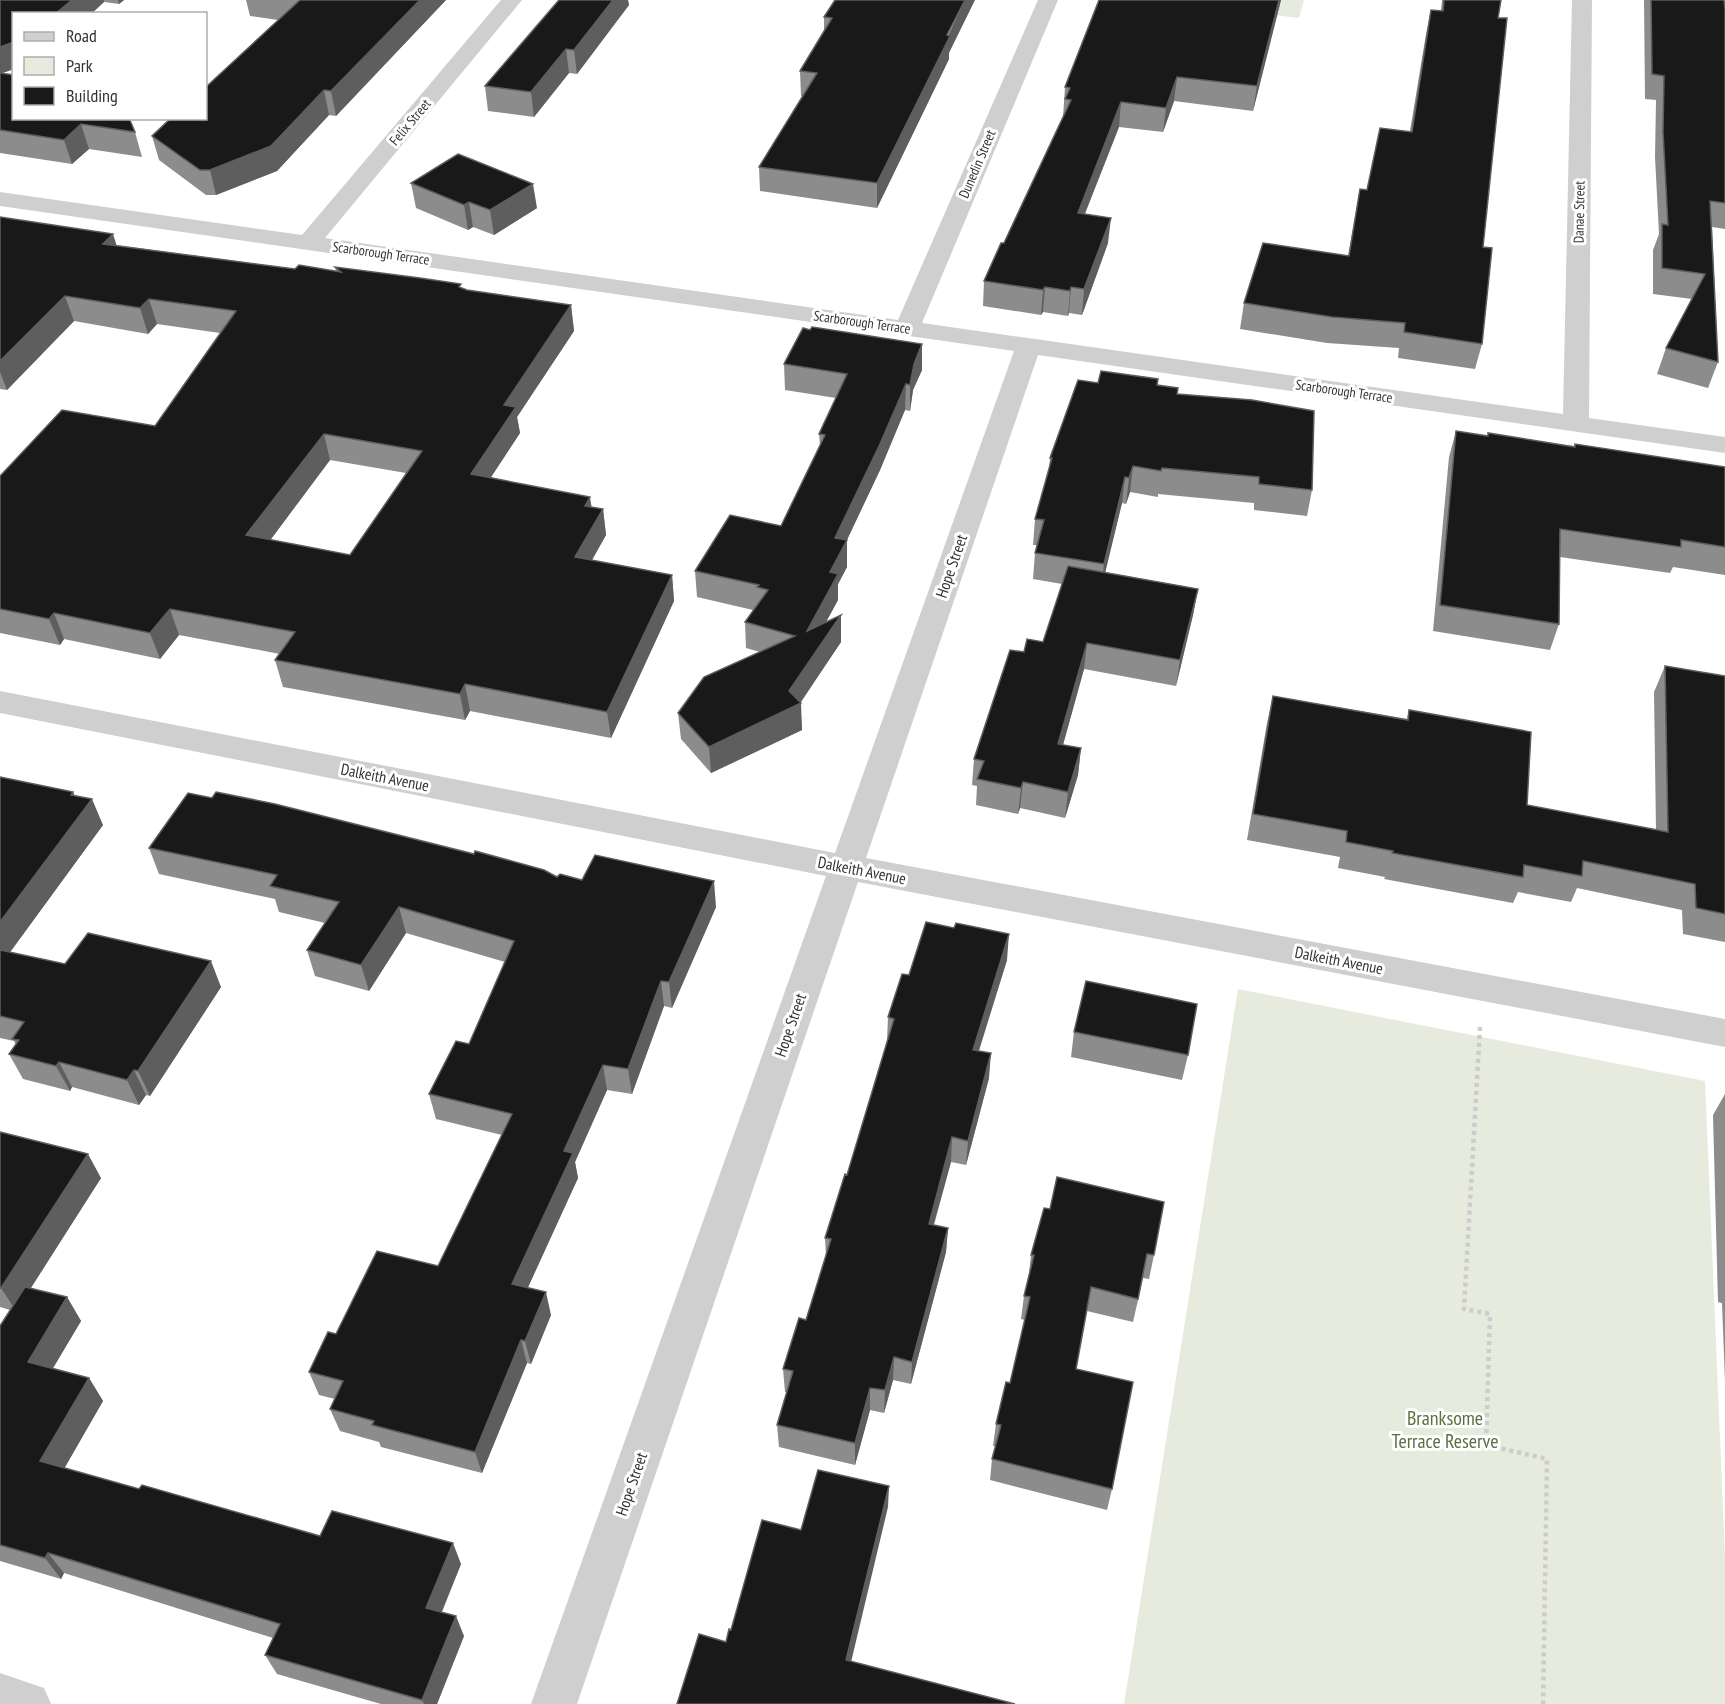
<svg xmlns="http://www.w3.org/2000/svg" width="1725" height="1704" font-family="'PT Sans Narrow',sans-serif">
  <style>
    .green { fill: #e7ebde }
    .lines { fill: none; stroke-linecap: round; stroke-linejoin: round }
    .path { stroke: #ccc; stroke-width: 4.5; stroke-dasharray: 4 4; stroke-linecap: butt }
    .minor { fill: #cfcfcf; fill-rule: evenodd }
    .wall { fill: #8c8c8c; fill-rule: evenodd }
    .shaded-wall { fill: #5e5e5e }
    .building { fill: #191919; stroke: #5e5e5e; stroke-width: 1.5; fill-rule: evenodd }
    .labels { text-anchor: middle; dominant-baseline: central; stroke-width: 6; stroke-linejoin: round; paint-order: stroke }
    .far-street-label { font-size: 14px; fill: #323232; stroke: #fff }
    .street-label { font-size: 16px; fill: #323232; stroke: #fff }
    .near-park-label { font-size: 20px; fill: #5b6f3f; stroke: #fff }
  </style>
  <rect width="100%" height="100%" fill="#fff"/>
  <path class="green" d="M1136,0H1304L1299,18Z
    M1238,989L1705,1081L1725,1557V1704H1124Z"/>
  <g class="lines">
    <path class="path" d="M1480,1027L1464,1309L1490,1314L1486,1445L1547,1459L1543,1704"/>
    <path class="minor" d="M501,0H522L325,238L898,320L1038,0H1058L922,323L1563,414L1572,0H1592L1589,418L1725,437V453L1038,355L866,858L1725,1019V1047L858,882L577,1704H531L826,876L0,713V691L835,853L1014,351L0,206V192L302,235Z
      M0,1673L44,1688L51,1704H0Z"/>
  </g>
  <path class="wall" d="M0,0H124L119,4L104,2L91,14H14V69L1,73L129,118L135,132L142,157L89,149L72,164L0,153Z
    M246,0H446L336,116L329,115L277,171L216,195H206L159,160L152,136L278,20L250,16Z
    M559,0H628L629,5L577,74L569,73L534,117L488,111L485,86Z
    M835,0L949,53V59L877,208L760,191L759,167L803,96H801L800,71L824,31V17Z
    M1099,0H1281L1253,111L1174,101L1163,132L1119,127L1085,214L1108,243L1082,315L1069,313L1068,316L1043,312L1041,315L983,306L984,281L1004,243L1063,117L1065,87Z
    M1442,0H1501L1498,18L1483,247L1482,344L1475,369L1398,358L1399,348L1327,343L1240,329L1244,303L1348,256L1360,189L1367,190L1410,131L1426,34L1431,10L1441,11Z
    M1644,0H1724L1725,10V229L1712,227L1718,362L1708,388L1657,374L1666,348L1692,299L1653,294V250L1659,234L1655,157L1656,100L1645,99Z
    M411,183L537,208L494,235L473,227L468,230L416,208Z
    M0,217L116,245L295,269L336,271L335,267L467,290L571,305L574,331L517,417L520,433L491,477L592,507L603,509L606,535L592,560L672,575L674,601L611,738L470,711L465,720L283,687L275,660L280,654L179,635L160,659L64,639L60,645L0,633V476L155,426L220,333L157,324L148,334L74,321L7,390L0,389ZM330,460L406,473L350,555L270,540Z
    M922,344V370L913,390L910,411L905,410L880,470L847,540V567L838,584V600L826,622L841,642L800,702L802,730L711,773L681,739L678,713L760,652L746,648L745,622L753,610L697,597L695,571L781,526L820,446L819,434L836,398L785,390L784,364Z
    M1098,383L1157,385L1178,394L1312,490L1307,516L1254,510V503L1158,494V497L1130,492L1126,504L1122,503L1105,572L1198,589L1193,615L1176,686L1084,669L1063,745L1081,748L1078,775L1065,818L1020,808L1018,814L976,805L977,786L972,785L974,759L1024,652L1043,642L1062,584L1033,579L1035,553L1037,545H1033L1035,519L1049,469L1050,458Z
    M1456,431L1487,436L1574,446L1575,444L1725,467V575L1673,567L1670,573L1560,557L1559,624L1550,650L1433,631L1449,457Z
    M1665,666L1725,676V942L1683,934L1682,910L1577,888L1571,902L1518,892L1513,903L1384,879L1385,877L1338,868L1340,857L1247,840L1267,723L1273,696L1407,719L1409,710L1527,805L1656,830L1654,692Z
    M0,777L73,792L74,795L103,825L10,952L65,964L221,987L150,1096L146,1095L139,1105L72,1087L70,1091L23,1079L9,1054L16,1045L14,1041L0,1038Z
    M149,848L557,877L582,880L716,907L672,1008L664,1006L632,1094L607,1090L575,1162L578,1178L528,1287L551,1315L531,1364L527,1363L482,1473L381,1447L379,1442L340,1431L330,1409L335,1399L319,1395L309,1372L336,1334L438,1266L502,1135L436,1119L429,1094L469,1044L505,962L406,933L369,991L315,976L307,950L325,923L279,912L275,899L159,874Z
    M1007,960L979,1051L989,1078L966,1165L951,1162L934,1225L948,1228L946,1252L911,1384L893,1380L884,1413L870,1410L855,1465L779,1447L777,1425L787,1392H785L783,1369L806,1320L826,1256L825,1238L847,1175L887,1041L888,1017L909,975Z
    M1074,1032L1188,1055L1182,1080L1071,1057Z
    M1725,1094V1381L1722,1303L1718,1302L1713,1115Z
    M0,1132L101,1178L31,1288L67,1297L81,1321L53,1368L89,1378L103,1401L64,1468L139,1489L320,1536L461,1564L442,1612L464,1636L437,1704H381L277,1674L265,1655L273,1638L64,1573L61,1579L0,1561V1326L10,1310L0,1307Z
    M1044,1208L1154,1255L1149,1279L1143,1278L1133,1322L1087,1311L1076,1369L1112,1489L1107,1510L990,1480L992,1459L996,1446H993L996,1424L1010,1383L1025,1320L1021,1319L1024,1296L1029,1274L1031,1255Z"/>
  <path class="shaded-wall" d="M72,0H104V2L91,14H55Z
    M118,0H124L119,4Z
    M420,0H446L336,116L331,91Z
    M613,0H628L629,5L577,74L574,50Z
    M965,0H975L949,53V59L877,208V183Z
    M1279,0H1281L1253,111L1257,86Z
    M14,42V69L0,74V47Z
    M566,49L569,73L534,117L531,92Z
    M1177,77L1174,101L1163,132L1166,108Z
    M324,90L329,115L277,171L216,195L210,170Z
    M1121,102L1119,127L1075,238L1078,213Z
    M81,124L89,149L72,164L64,140Z
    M533,184L537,208L494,235L490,210Z
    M469,202L473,227L468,230L464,205Z
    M1111,218L1108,243L1082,315L1084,289Z
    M113,234L121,259L103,244Z
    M1045,287L1043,312L1041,315L1043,290Z
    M1071,287L1069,313L1068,316L1070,291Z
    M65,296L74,321L7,390L0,372V361Z
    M149,299L157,324L148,334L140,308Z
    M571,305L574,331L517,417L520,433L476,500L471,474L504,405Z
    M922,344V370L913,390L910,411V385L914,364Z
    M906,384L905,410L880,470L844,546L847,540V567L838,584V600L807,657V631L830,572L835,538Z
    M324,434L330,460L254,562L246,535Z
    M1133,466L1130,492L1126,504L1129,478Z
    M1125,477L1122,503L1101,590L1104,564Z
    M590,497L594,523L585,506Z
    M603,509L606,535L579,583L575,557Z
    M672,575L674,601L611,738L607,712Z
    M1198,589L1193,615L1176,686L1180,660Z
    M170,609L179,635L160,659L150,633Z
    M54,613L64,639L60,645L49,619Z
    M841,615V642L799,705L801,703L802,730L711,773L709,747L789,691Z
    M1087,643L1084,669L1056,770L1058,744Z
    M465,684L470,711L465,720L460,694Z
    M1081,748L1078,775L1065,818L1068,792Z
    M1023,782L1020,808L1018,814L1021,788Z
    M73,792L82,812L92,799L103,825L0,966V922Z
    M714,881L716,907L672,1008L669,982Z
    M399,907L406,933L369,991L361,965Z
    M1009,934L1007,960L971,1075L973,1050Z
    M211,961L221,987L150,1096L138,1071Z
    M661,981L664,1006L632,1094L628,1069Z
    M991,1053L989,1078L966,1165L968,1141Z
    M59,1062L72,1087L70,1091L56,1066Z
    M603,1065L607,1090L575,1162L578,1178L519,1307L512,1284L564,1151Z
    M134,1070L146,1095L139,1105L127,1080Z
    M952,1137L951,1162L927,1248L929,1224Z
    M88,1154L101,1178L16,1311L1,1288Z
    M948,1228L946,1252L911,1384L912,1362Z
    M546,1292L551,1315L531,1364L525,1341Z
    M67,1297L81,1321L43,1385L28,1362Z
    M521,1340L527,1363L482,1473L475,1452Z
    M894,1357L893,1380L884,1413L885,1390Z
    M89,1378L103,1401L56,1483L40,1461Z
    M870,1388V1410L855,1465V1443Z
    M889,1486L888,1507L847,1679L846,1660Z
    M453,1543L461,1564L435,1628L426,1608Z
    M48,1553L64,1573L61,1579L45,1558Z
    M456,1616L464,1636L437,1704H424L422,1700Z"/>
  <path class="building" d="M0,0H72L55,14H14V42L0,47Z
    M300,0H420L331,91L324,90L271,146L210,170H200L152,136L171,118H206V87Z
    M559,0H613L574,50L566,49L531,92L485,86Z
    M835,0H965L947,35L950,36L877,183L759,167L817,73L800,71L832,18L824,17Z
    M1099,0H1279L1257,86L1177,77L1166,108L1121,102L1078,213L1111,218L1084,289L1071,287L1070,291L1045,287L1043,290L984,281L1001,243H1004L1071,100L1065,99L1070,88L1065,87Z
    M1444,0H1501L1498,18H1507L1483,247L1492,248L1482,344L1404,332L1405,323L1332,317L1244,303L1263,243L1349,256L1360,189L1367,190L1380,128L1412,132L1431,10L1443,11Z
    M1651,0H1724L1725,10V203L1710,201L1718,362L1666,348L1705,274L1662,268V224L1668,225L1663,132L1664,76L1652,74Z
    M0,73L14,75V118H129L135,132L81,124L64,140L0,130Z
    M458,154L533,184L490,210L469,202L464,205L411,183Z
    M0,217L113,234L103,244L295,269L299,265L341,272L335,267L420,278L461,284L459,287L467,290L571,305L504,405L516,407L471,474L590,497L585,506L603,509L575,557L672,575L607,712L465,684L460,694L275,660L295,632L170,609L150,633L54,613L49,619L0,609V476L62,410L155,426L236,311L149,299L140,308L65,296L0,361ZM324,434L422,451L350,555L246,535Z
    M812,327L922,344L914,364L910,385L906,384L880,444L835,538L847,540L830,572L838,574L807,631L841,615L789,691L801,703L709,747L678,713L704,677L795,636L745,622L768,590L757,587L759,585L695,571L730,515L781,526L825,435L819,434L847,374L784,364L803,328L810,330Z
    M1101,371L1158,379L1157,385L1178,388L1177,394L1252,400L1314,411L1312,490L1259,484V477L1162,468L1161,471L1133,466L1129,478L1125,477L1104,564L1035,553L1044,520L1035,519L1052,458H1050L1078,380L1098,383Z
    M1456,431L1488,436V433L1575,447V444L1725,467V547L1681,540V547L1560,529L1559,624L1440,605Z
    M1068,566L1198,589L1180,660L1087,643L1058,744L1081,748L1068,792L1023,782L1021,788L977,779L984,761L974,759L1010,650L1024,652L1027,639L1043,642Z
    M1665,666L1725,676V914L1696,908L1695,884L1583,861L1582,876L1524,865L1523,877L1392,853L1393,851L1346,842L1347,831L1253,814L1273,696L1408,720L1409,710L1531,732L1527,805L1668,832Z
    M0,777L73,792L71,795L92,799L0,922Z
    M216,792L275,804L474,854L475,851L544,870L557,877L560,874L582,880L595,855L714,881L669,982L661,981L628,1069L603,1065L564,1151L573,1153L512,1284L546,1292L525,1341L521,1340L475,1452L372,1425L374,1421L330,1409L343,1381L309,1372L328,1332L336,1334L377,1251L438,1266L512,1114L429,1094L456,1041L469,1044L514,941L399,907L361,965L307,950L339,902L270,886L277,875L149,848L188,793L212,798Z
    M926,922L954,928L956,923L1009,934L973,1050L991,1053L968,1141L952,1137L929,1224L948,1228L912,1362L894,1357L885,1390L870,1388L855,1443L777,1425L793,1371L783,1369L799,1318L806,1320L831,1239L825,1238L845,1174L847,1175L894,1019L888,1017L902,974L909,975Z
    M88,933L211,961L138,1071L134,1070L127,1080L59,1062L56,1066L9,1054L19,1040L12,1039L24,1022L0,1016V950L65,964Z
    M1086,981L1197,1004L1188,1055L1074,1032Z
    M0,1132L88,1154L1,1288H0Z
    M1057,1177L1164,1202L1154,1255L1147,1254L1138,1299L1091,1287L1076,1369L1133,1382L1112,1489L992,1459L1001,1425L996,1424L1006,1382L1010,1383L1030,1297L1024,1296L1034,1255H1031L1044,1208L1050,1209Z
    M25,1287L67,1297L28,1362L89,1378L40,1461L139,1489L142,1485L320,1536L332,1511L453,1543L426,1608L456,1616L422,1700L265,1655L280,1624L48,1553L45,1558L0,1545V1326Z
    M818,1470L889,1486L846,1660L1015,1704H677L699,1634L726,1642L729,1629L731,1630L762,1520L801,1530Z"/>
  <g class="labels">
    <g class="far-street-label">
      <text transform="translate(410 122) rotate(-50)">Felix Street</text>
      <text transform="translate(977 164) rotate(-67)">Dunedin Street</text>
      <text transform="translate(1579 212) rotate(-89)">Danae Street</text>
      <text transform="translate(381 253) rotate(8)">Scarborough Terrace</text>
      <text transform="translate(862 322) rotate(8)">Scarborough Terrace</text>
      <text transform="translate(1344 391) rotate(8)">Scarborough Terrace</text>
    </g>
    <g class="street-label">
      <text transform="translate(951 566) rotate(-71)">Hope Street</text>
      <text transform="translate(385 777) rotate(11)">Dalkeith Avenue</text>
      <text transform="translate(862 870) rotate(11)">Dalkeith Avenue</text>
      <text transform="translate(1339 960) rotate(11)">Dalkeith Avenue</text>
      <text transform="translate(790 1025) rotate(-71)">Hope Street</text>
      <text transform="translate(631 1484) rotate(-71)">Hope Street</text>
    </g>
    <g class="near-park-label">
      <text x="1445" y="1418">Branksome<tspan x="1445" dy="23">Terrace Reserve</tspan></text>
    </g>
  </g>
  <rect x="12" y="12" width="195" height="108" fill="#ffffff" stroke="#adadad" stroke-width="1.5"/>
  <rect x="24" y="32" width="30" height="9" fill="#cfcfcf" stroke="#adadad" stroke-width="1.5"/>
  <text x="66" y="42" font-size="18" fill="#323232">Road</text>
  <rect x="24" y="57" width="30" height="18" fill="#e7ebde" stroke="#adadad" stroke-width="1.5"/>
  <text x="66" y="72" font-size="18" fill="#323232">Park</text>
  <rect x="24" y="87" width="30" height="18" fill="#191919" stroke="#adadad" stroke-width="1.5"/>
  <text x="66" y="102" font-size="18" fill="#323232">Building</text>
</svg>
